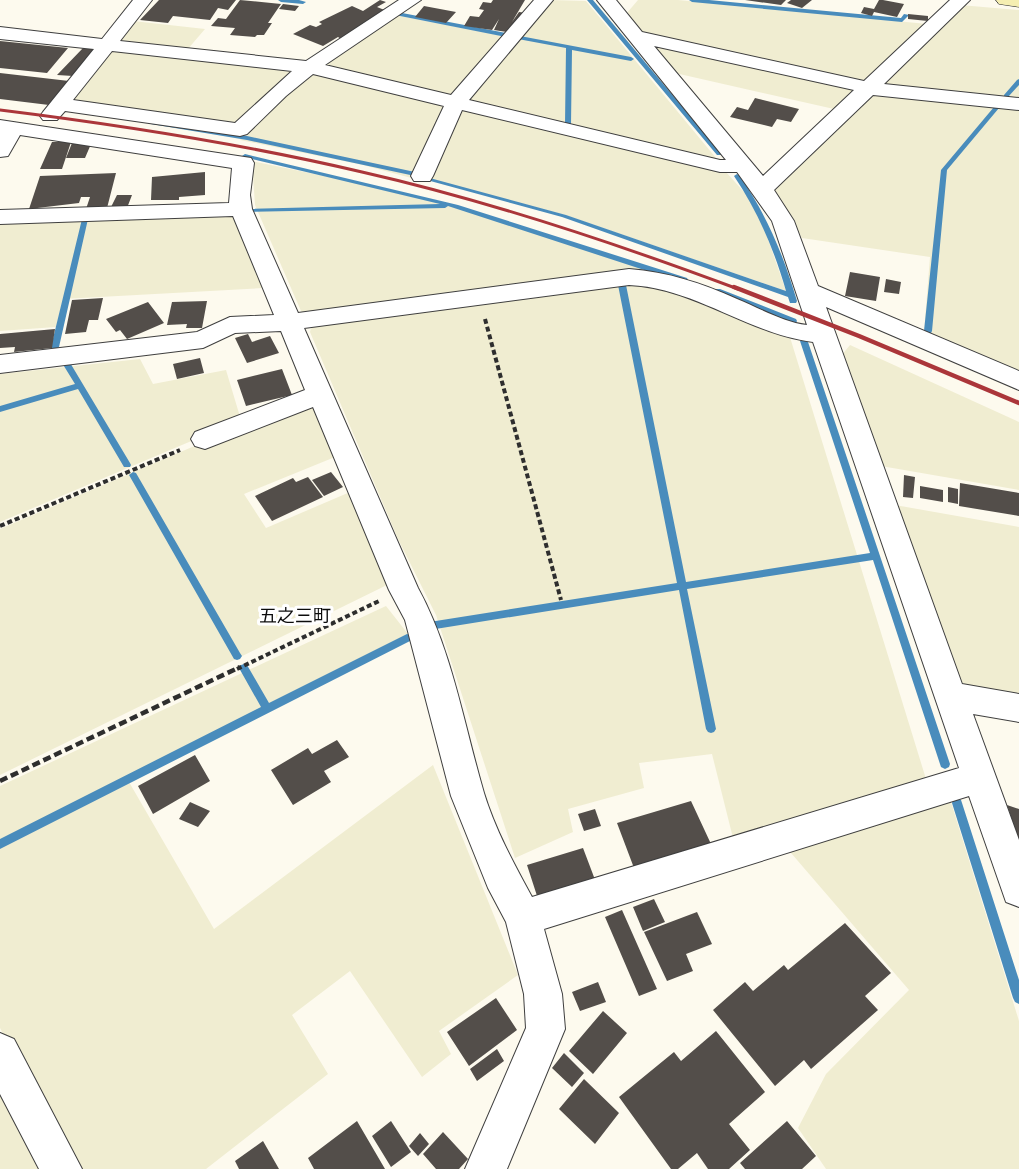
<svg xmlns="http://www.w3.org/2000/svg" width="1019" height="1169" font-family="'Noto Serif','Noto Sans JP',serif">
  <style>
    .farmland { fill: #f0edd1 }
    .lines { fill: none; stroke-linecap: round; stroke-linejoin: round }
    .stream { fill: #498cbc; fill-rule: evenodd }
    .building { fill: #534e4a }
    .street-casing { stroke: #3f3f3f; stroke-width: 2 }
    .secondary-casing { stroke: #2e2e2e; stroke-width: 1 }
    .path-far1 { stroke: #2e2e2e; stroke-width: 4; stroke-dasharray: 5 3; stroke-linecap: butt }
    .path { stroke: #2e2e2e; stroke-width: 4.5; stroke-dasharray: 8 4; stroke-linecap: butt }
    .street { fill: #fff; fill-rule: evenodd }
    .secondary { fill: #f5eeb1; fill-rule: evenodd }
    .rail-far1 { stroke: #ab363a; stroke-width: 3 }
    .rail { stroke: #ab363a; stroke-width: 4.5 }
    .labels { text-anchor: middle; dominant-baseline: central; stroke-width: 6; stroke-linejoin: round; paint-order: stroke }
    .quarter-label { font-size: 18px; fill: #0c0c0c; stroke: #fff }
  </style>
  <rect width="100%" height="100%" fill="#fdfaee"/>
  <path class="farmland" d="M550,0L586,1L716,158L710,160L465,103Z
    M638,0H678L927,24L867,82L642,35L626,14Z
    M960,5L1019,10V102L874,86Z
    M395,15L508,37L456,97L320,67Z
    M133,21L205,29L187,50L115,43Z
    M649,42L856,87L834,109L675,73Z
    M110,48L296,69L240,124L231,125L69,101Z
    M308,71L446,104L415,179L363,165L240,140L263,111Z
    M867,92L1019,107V376L924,332L930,257L802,238L770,185Z
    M460,108L725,171L745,193L762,222L786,291L565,215L426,178Z
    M252,161L363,184L456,207L663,275L310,317L301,311L255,205Z
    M224,215L236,218L263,288L63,299L56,327L0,331V224Z
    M642,280L789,334L926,779L734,842L712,754L639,763L644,788L568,809L573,832L515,858L436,615L398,539L310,332L312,324Z
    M850,345L1019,422V490L881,466L841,356Z
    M140,359L153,384L226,370L241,420L0,522V374Z
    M309,397L335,457L244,494L266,528L350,492L389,584L0,775V529Z
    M895,505L1019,527V701L972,691L958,679Z
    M386,606L412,639L129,782L214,929L433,765L518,975L439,1031L451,1054L422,1077L350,971L292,1015L328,1074L206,1169H74L0,1028V786Z
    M950,799L1019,1021V1169H826L798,1128L826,1074L909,990L785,846Z
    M0,1083L44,1169H0Z"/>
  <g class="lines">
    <path class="stream" d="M278,0H299L306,2L303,4L281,2Z
      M587,0H593L721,153V155H717Z
      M689,0H709L901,18L904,14L909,15L902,22L692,2Z
      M397,12L506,33L509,35L506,37L395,15V13Z
      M520,36L631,57L634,59L631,61L572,50L571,124L568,126L565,124L566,48L518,39L517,38Z
      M1019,79V85L1008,97H1004V95L1017,80Z
      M994,107L999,108L947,170L932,331L931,333H925L924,331L941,170Z
      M153,121L247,136L415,172L418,174L415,176L247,140L151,124L150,123Z
      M245,154L458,205L687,278L688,280L684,282H681L448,206L445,208L244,212V210L246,209L440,204L243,157L242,156Z
      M737,174L739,175C767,215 783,254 797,301L796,303H790L788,297L562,217L423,179L426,177L566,215L786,291C774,249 758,212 734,176Z
      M85,217L88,219L59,347L55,350L51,347L82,219Z
      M619,283H622L626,285L686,582L870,553L800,341L804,338L807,339L950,764L949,767L945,769L941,767L940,764L873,560L687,589L716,729L714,732L711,733L708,732L706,729L679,590L423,631L420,630L418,627L420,624L423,623L677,583L618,285Z
      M714,289H720L796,319L797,321L796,323H790L714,293Z
      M63,355L66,356L130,463L131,465L130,467H124L78,389L0,412V406L75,384L59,358Z
      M133,472L136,473L240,653L242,656L240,659L237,660L234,659L129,475Z
      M407,634L410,635L412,638L410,641L0,849V839L261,707L239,668L241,665L244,664L247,665L269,703Z
      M957,798L961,800L962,803L1019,980V1004L1015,1002L1013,998L952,803L953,800Z"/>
  </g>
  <path class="building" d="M159,0H236L228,10L218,8L210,20L173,16L168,23L140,20Z
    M240,0L281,4L268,23H272L264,35H257L255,37L230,35L235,28L211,26L218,18L226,19Z
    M380,0L386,2L377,7L387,11L341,39L338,37L323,46L293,34L310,25L316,27L322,24L319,22L352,6L363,11Z
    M493,0H525L512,22L519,12L527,13L513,33L494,30L499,19L492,30L464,26L470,16L479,17L484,10L479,9L483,2L491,3Z
    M745,0H786L781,5Z
    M791,0H812L802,8L787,3Z
    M879,0H883L904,4L897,17L874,12L872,16L861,13L864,7L874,9Z
    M283,4L299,6L295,11L279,9Z
    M424,6L456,12L446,23L415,17Z
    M908,14L928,16V21L908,19Z
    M0,41L68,48L47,73L0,68Z
    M83,48L96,49L73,76L57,75Z
    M0,73L69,81L49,105L0,99Z
    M755,98L799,109L791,122L777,119L772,127L730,117L737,107L748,110Z
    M52,142H71L62,169H40Z
    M72,143L91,144L85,158H66Z
    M205,172V195L179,197V200H151L152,177Z
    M116,173L107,208L86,209L90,197H81L79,203L29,209L40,176Z
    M117,195H132L127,208L111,207Z
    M850,272L880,277L876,301L845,296Z
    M886,279L901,282L899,294L884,292Z
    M103,298L98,320H89L86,332L65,334L72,300Z
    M207,301L202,328H186L187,324L167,325L172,302Z
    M148,302L164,323L127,339L120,330L116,332L106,319Z
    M55,329L52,348L14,352L15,347L0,348V334Z
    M248,334L252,342L270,336L279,353L247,363L235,338Z
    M200,358L204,373L177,379L173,364Z
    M282,369L292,395L246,406L237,380Z
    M331,472L343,487L324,496L312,480Z
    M904,475L915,477L913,498L903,497Z
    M308,477L323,497L272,521L255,496L293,478L296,482Z
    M960,483L1019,493V516L959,506Z
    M920,486L943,490V502L920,498Z
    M948,487L958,489V504L948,502Z
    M337,740L349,757L324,771L331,782L293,805L271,770L308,748L312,754Z
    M195,755L210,781L153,814L138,786Z
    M691,801L711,844L634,868L617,823Z
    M190,802L210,811L198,827L179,819Z
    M1007,805L1019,809V840Z
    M595,809L601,826L584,831L578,814Z
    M583,848L597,885L539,902L527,865Z
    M654,899L665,922L643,931L633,907Z
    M622,910L657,989L639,996L605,917Z
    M697,912L712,944L686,954L693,971L667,981L644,932Z
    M845,923L891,973L865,996L878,1010L811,1069L804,1060L775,1086L713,1010L745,982L753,991L784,965L788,970Z
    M598,982L606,1002L580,1011L572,992Z
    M496,998L517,1030L469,1066L447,1032Z
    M603,1011L627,1033L593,1074L569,1051Z
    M716,1031L765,1092L729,1124L750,1150L729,1169H708L697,1153L678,1169H671L619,1097L674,1052L681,1061Z
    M497,1049L504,1061L477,1081L470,1069Z
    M564,1053L584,1073L572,1087L552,1068Z
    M584,1079L619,1113L595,1144L559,1109Z
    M357,1121L385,1169H314L308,1158Z
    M391,1121L411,1152L391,1167L372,1136Z
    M787,1121L816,1156L802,1169H745L740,1163Z
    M443,1132L468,1159L459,1169H436L423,1154Z
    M420,1133L429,1144L418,1156L409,1146Z
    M263,1141L279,1169H239L235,1161Z"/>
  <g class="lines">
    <defs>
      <path id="street" d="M133,0H152L120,41L306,61L399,0H421L325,65L451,95L534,0H553L469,100L720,160H726L597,0H616L642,32L864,81L950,0H970L884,84L1019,98V110L873,95L774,190L794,221L818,286L1019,371V390L826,307L962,684L1019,694V722L973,714L1019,840V907L1006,902L969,796L544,929L562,994L565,1029L507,1169H465L526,1028L524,994L506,922L488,888L451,796L405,620L389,590L313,407L205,449L195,446L191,439L195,432L305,390L281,331L235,333L203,348L0,373V355L197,332L230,317L274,315L233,216L0,224V210L229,203L232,168L20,135L8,156L0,157V120L251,158L254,163L250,195L252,209L298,313L629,269C668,272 702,283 737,299C759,308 783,322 807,325L772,221L737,172H720L462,110L433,176L430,181H414L411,176L444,106L313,74L286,96L247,134L240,136L65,111L57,120H43L40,116L43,112L94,49L0,39V27L102,39ZM654,46L854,90L763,176ZM112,51L292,71L235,123L73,100ZM629,285C696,288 748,334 813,342L959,768L532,897C514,864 495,829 484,793C464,725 452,650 418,588L304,328Z
        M0,1033L14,1039L82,1169H39L0,1094Z"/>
      <path id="secondary" d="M996,0H1019V7L999,4Z"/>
    </defs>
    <use href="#street" class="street-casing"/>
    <use href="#secondary" class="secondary-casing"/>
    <path class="path-far1" d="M485,319L561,600
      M0,526L180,450
      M237,669L379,601"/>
    <path class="path" d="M0,781L240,667"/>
    <use href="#street" class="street"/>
    <use href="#secondary" class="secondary"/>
    <path class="rail-far1" d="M0,110C121,125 243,144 362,172C490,201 615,243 738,289"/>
    <path class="rail" d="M734,287L859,336L1019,403"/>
  </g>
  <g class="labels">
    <g class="quarter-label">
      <text x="295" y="615">五之三町</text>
    </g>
  </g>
</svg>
